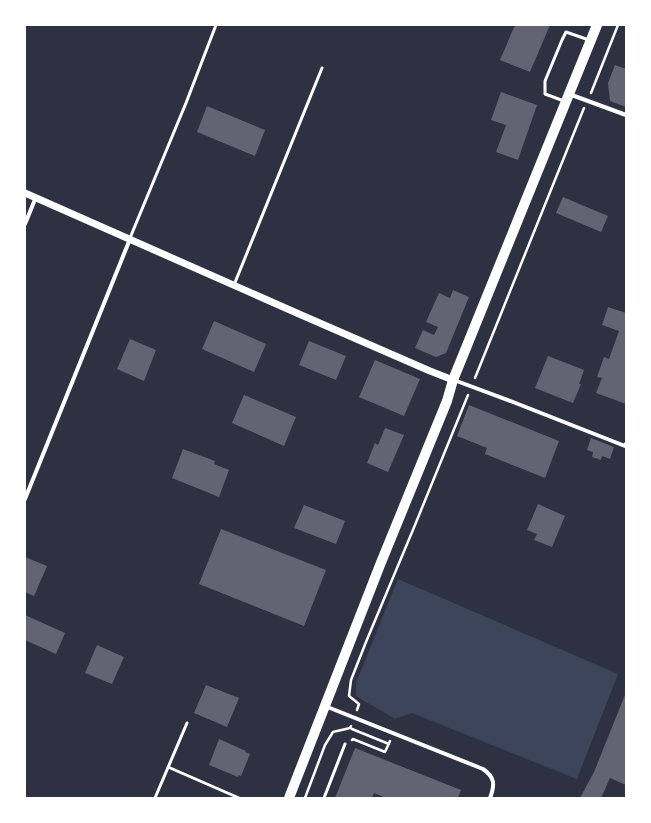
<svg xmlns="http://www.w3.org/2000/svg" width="651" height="823" font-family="'Space Grotesk',sans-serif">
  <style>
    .green { fill: #3c4559 }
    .building { fill: #626471 }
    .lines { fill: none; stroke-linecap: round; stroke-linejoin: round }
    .path { stroke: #fff; stroke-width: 2.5 }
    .service { stroke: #fff; stroke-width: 3 }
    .minor { stroke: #fff; stroke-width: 4 }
    .tertiary { stroke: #fff; stroke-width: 7 }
    .primary { stroke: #fff; stroke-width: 10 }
  </style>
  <rect width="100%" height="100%" fill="#2d3142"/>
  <path class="green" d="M398,579L618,674L577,779L412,713L395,719L356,696V683Z"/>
  <path class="building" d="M515,25H550L530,72L500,60Z
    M615,65L626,69V107L610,101L608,83Z
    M501,92L537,105L518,160L496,152L506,125L491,120Z
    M207,106L265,130L255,156L197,132Z
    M563,197L608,216L601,232L556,213Z
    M453,290L469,297L446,353L436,357L415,348L423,330L434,335L438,327L426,322L439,293L450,298Z
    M608,307L626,313V404L596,393L602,378L597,377L604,357L609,359L619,331L602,325Z
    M214,321L266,344L254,372L202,349Z
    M130,339L156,350L144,381L117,369Z
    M309,341L346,356L336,380L299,365Z
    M548,356L584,370L579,384H581L573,403L535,388Z
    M375,360L420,379L404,416L359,397Z
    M244,395L296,417L284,446L232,423Z
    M469,405L559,441L545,478L485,454L487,448L457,436Z
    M385,428L404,435L388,472L367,463L375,443L378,445Z
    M591,438L614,447L610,459L602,456L601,460L592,457L593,452L587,450Z
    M183,449L215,461L214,464L229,470L219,497L172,478Z
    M538,504L565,516L552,547L534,540L537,534L527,530Z
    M304,505L345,521L336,544L294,528Z
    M221,529L326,570L304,626L199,584Z
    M25,557L47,566L34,596L25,592Z
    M25,615L65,633L56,654L25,640Z
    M97,645L124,657L112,684L85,673Z
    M206,685L239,698L227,727L194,713Z
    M625,695H626V785L610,778L601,798H580L594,772Z
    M219,739L246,751L245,752L250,754L241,776L238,775V777L209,765Z
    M355,748L461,790L458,798H386L374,793L372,798H335Z"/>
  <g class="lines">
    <path class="path" d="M591,93L618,25
      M475,378L584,108
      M357,710L359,704L349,696L351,680L366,642L415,525L468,395
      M352,729L389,744
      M352,740L353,739L385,752L390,741
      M305,798L325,745L333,732L350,728L351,726"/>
    <path class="service" d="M564,101L545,94V81L562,40L566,32L589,40
      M130,238L186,103L216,25
      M234,285L322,68
      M168,767L239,798
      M155,798L187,723
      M324,798L345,744"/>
    <path class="minor" d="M569,94L626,115
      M25,224L36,197
      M454,380L513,402L625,446L626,444
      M25,499L130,239
      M325,706L483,769C495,777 495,785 490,798"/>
    <path class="tertiary" d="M25,193L299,314L430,371L453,380"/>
    <path class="primary" d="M289,798L380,565L447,401L453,380L597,25"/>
  </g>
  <rect width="651" height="823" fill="none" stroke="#ffffff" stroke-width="52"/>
</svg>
